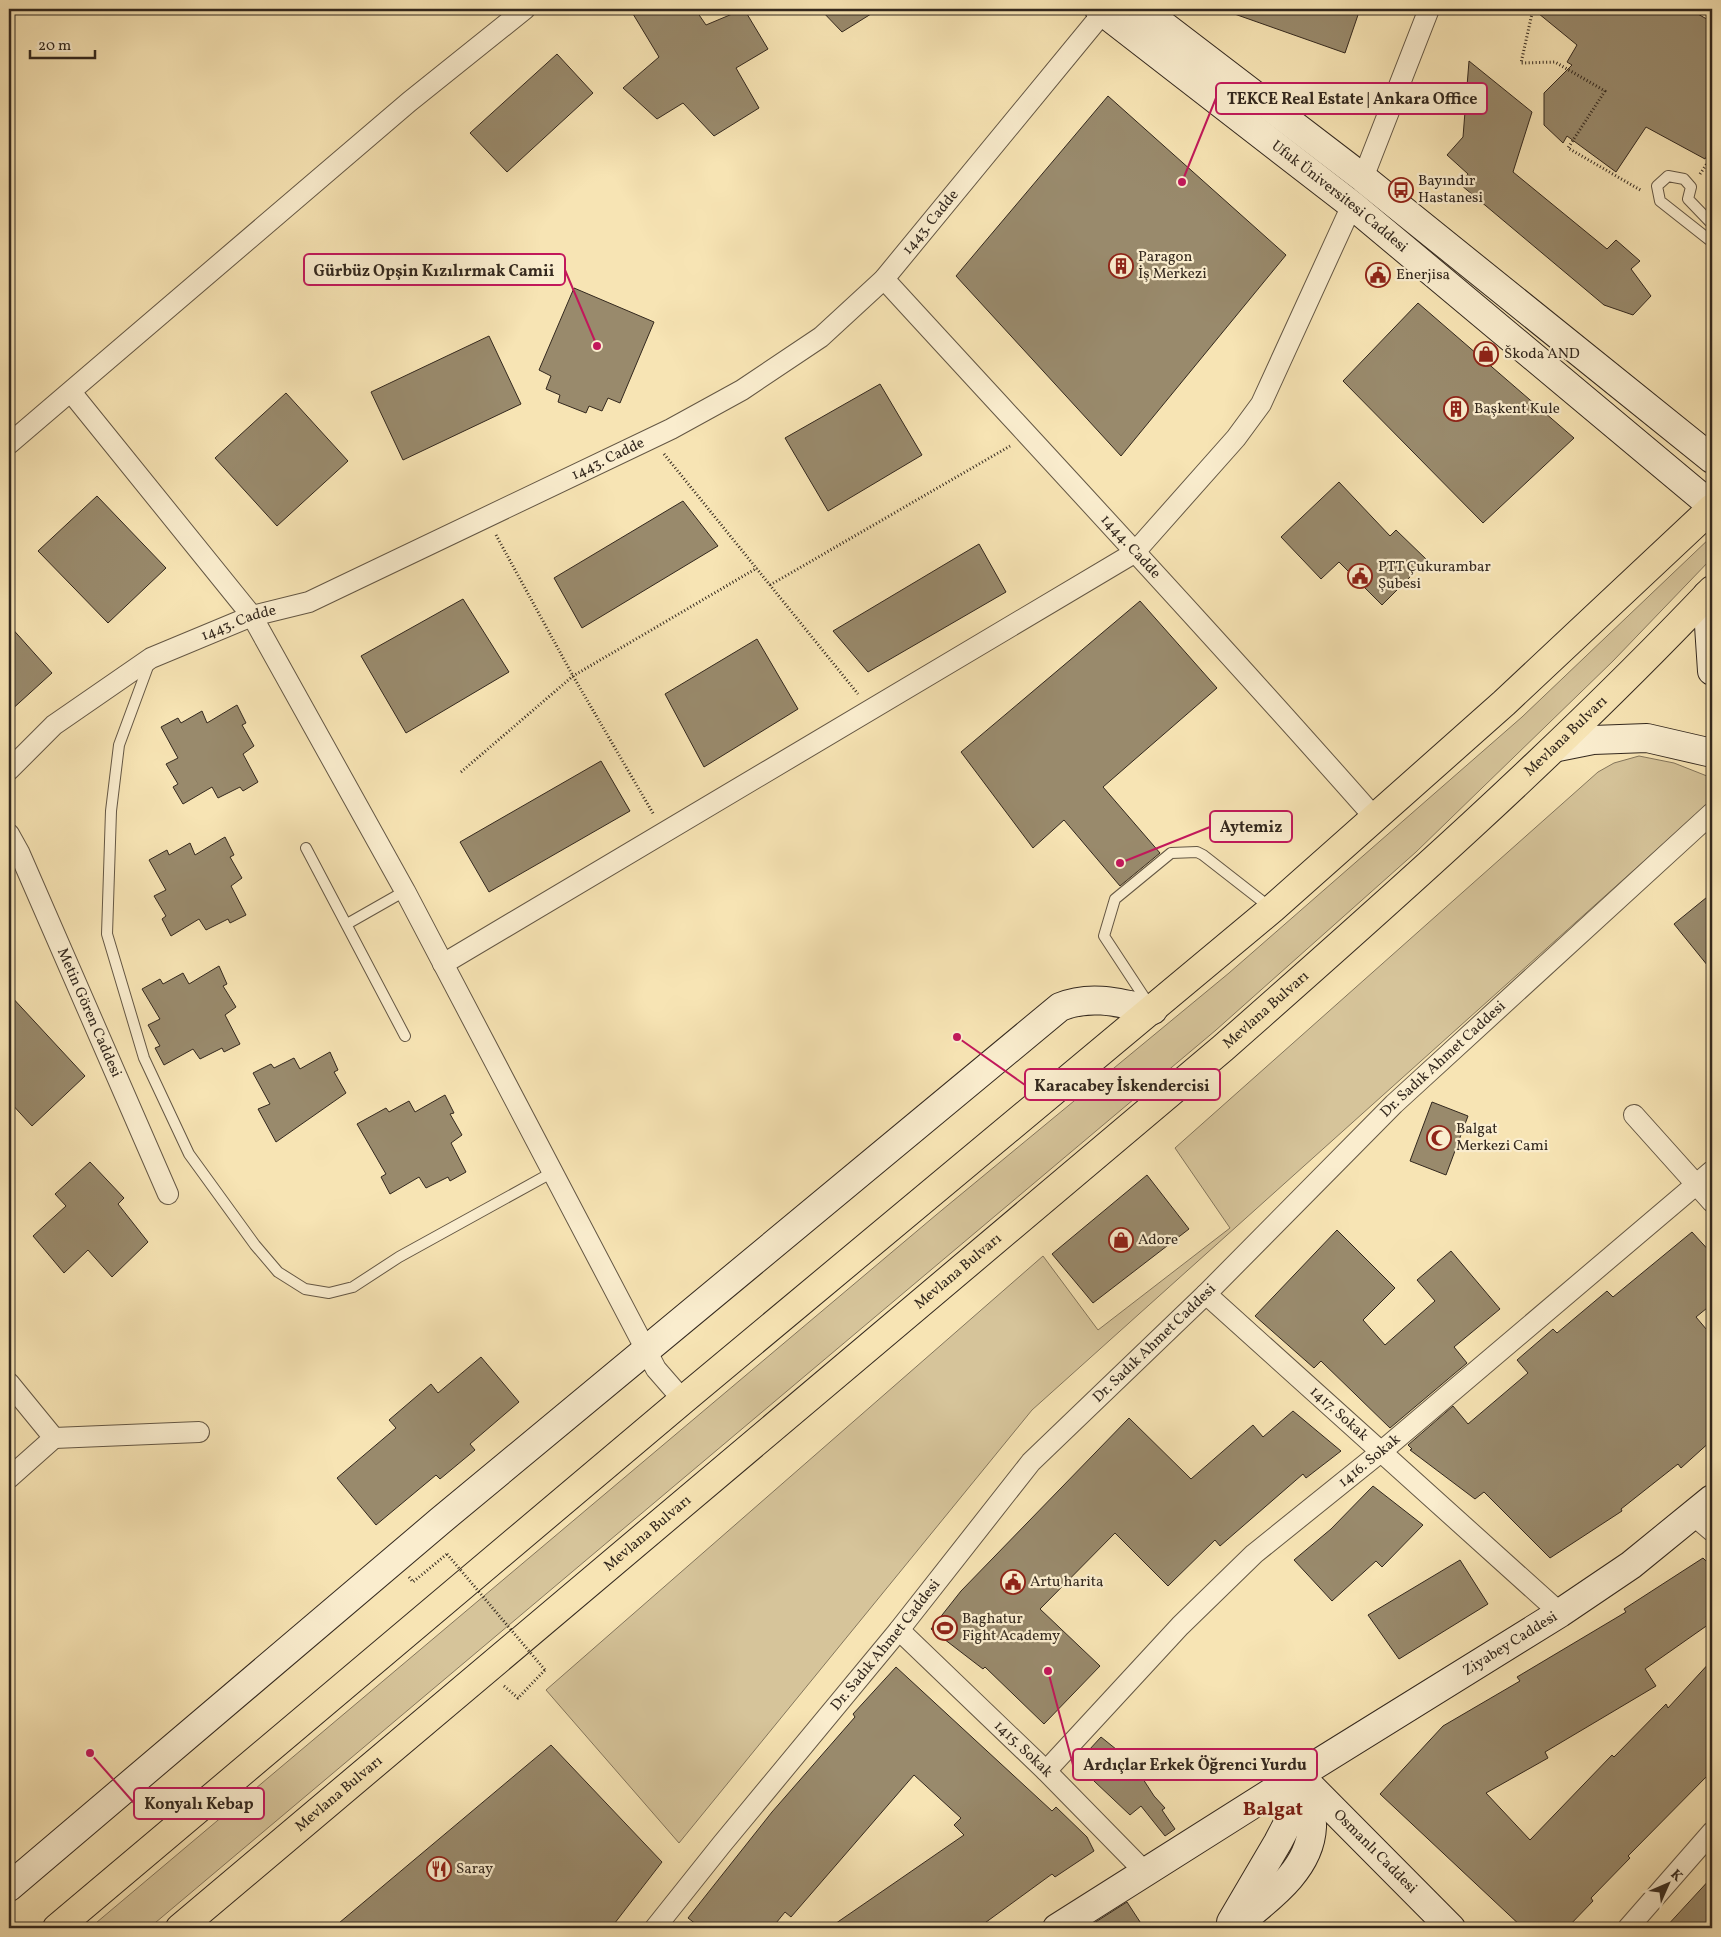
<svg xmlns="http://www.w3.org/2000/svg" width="1721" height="1937" font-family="Vollkorn,serif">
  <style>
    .green { fill: #d6c49a; stroke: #84765c }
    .building { fill: #998a6c; stroke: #33281e }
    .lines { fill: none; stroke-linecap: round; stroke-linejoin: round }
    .lane-casing { stroke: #645744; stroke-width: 12 }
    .street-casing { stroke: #645744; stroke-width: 22 }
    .secondary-casing { stroke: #33281e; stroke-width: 30 }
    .highway-casing { stroke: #33281e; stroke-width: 30 }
    .path { stroke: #33281e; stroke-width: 3; stroke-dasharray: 1 2.5; stroke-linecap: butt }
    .lane { stroke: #faedce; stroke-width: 10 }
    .street { stroke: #faedce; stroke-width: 20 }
    .secondary { stroke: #faedce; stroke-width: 28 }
    .highway { stroke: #f7e4b4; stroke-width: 28 }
    .path-bridge { stroke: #33281e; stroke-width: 3; stroke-dasharray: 1 2.5; stroke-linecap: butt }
    .labels { text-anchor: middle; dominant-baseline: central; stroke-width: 4.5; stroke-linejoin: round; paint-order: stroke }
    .poi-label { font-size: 15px; fill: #33281e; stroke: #faedce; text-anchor: start }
    .street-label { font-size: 15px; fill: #33281e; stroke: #faedce }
    .district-label { font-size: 20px; font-weight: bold; fill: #7a1f14; stroke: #faedce }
    .leader { fill: none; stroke: #c2185b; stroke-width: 2 }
    .callout-dot { fill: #c2185b; stroke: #faedce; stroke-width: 2 }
    .callout { fill: #faedce; stroke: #c2185b; stroke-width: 2 }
    .callout-label { font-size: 16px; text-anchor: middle; font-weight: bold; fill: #33281e }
  </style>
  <rect width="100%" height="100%" fill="#f7e4b4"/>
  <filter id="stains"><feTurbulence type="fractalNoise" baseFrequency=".004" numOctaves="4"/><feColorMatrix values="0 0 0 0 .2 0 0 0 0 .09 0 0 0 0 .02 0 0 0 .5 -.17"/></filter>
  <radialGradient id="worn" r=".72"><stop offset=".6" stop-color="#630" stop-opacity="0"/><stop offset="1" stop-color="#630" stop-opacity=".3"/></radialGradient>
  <path class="green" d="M1712,536V558L1613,661L1416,852L1216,1030L149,1928H90L936,1215L1229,973L1522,717Z
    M1639,756L1674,763L1712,778V800L1032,1410L679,1843L546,1690L1043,1256L1098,1330L1230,1228L1175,1148L1598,772L1614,763Z"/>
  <path class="building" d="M630,9H695L706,25L744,9L768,49L736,68L759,108L714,136L683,103L657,119L623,88L659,57Z
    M820,9H879L842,32Z
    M1227,9H1360L1345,53L1226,11Z
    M1533,9H1689L1712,22V147L1705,159L1646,127L1616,172L1567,136L1563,143L1544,125V93L1572,65L1567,62L1577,45Z
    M557,54L593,93L507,172L470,133Z
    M1469,61L1532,112L1513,172L1607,249L1616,240L1640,261L1631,269L1651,296L1633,315L1604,305L1461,185L1468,174L1447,155L1463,137Z
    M1108,96L1286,255L1121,456L956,276Z
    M574,288L654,322L620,403L608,398L602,411L589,406L586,413L558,402L560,395L546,389L551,376L539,370Z
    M1418,303L1574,438L1483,523L1343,381Z
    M489,336L521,404L403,460L371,392Z
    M880,384L922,455L828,511L785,438Z
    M286,393L348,461L277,526L215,458Z
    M1339,482L1390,536L1396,530L1427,560L1382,605L1339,562L1321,579L1281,537Z
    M97,496L166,568L108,623L38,551Z
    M683,501L718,546L582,628L554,578Z
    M979,544L1006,592L868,672L833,631Z
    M463,599L509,672L406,733L361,656Z
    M1140,601L1217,688L1103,787L1160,853L1120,886L1064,820L1033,848L961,752Z
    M9,625L52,673L9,712Z
    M757,639L798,709L704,767L665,694Z
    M237,705L246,723L242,725L254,746L243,754L258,782L243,791L240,787L218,798L212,787L183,804L173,787L178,784L166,764L178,758L161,727L178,718L181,723L202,711L207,723Z
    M601,761L630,811L489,892L460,842Z
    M225,837L234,855L230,857L242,878L231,886L246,915L230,923L228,919L206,930L199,919L171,936L162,919L166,916L154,896L166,890L149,860L167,850L169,855L190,843L195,855Z
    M1712,893V971L1674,924Z
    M219,966L227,984L223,986L236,1007L225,1015L240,1044L224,1052L222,1048L200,1059L193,1049L164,1065L155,1048L160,1046L148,1025L160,1019L142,989L160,979L163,984L183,973L189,984Z
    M9,994L85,1076L32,1126L9,1101Z
    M330,1052L338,1070L334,1072L346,1093L276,1142L258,1109L270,1104L253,1073L271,1064L274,1068L294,1058L300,1069Z
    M445,1095L454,1113L450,1114L462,1135L451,1143L466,1172L450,1181L448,1177L426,1188L419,1177L390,1194L381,1177L386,1174L357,1124L386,1108L389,1112L409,1101L415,1112Z
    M1432,1102L1468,1116L1446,1175L1410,1161Z
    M90,1162L124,1198L118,1204L148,1242L112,1277L88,1250L64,1273L33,1236L66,1206L55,1194Z
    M1147,1175L1189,1229L1093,1303L1052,1254Z
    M1337,1230L1395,1288L1363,1320L1385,1345L1435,1301L1417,1280L1451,1251L1500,1309L1454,1347L1467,1363L1390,1428L1321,1361L1314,1368L1255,1316Z
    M1692,1232L1712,1254V1304L1696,1317L1712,1336V1440L1681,1468L1678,1464L1621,1509L1622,1511L1550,1558L1484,1492L1475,1499L1410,1450L1412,1449L1408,1445L1453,1406L1468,1424L1528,1373L1517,1360L1553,1329L1557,1333L1607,1291L1613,1297Z
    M481,1357L519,1402L470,1444L475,1450L440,1479L436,1475L376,1525L337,1478L396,1428L389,1420L431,1384L438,1393Z
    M1293,1411L1341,1451L1306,1478L1303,1474L1220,1546L1215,1540L1168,1586L1115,1533L1040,1609L1100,1666L1044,1724L985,1667L983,1669L931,1629L961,1591L1129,1418L1191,1479L1253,1425L1263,1437Z
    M1373,1486L1423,1525L1382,1567L1376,1561L1332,1601L1294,1560L1331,1529Z
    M1703,1558L1712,1567V1622L1645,1669L1656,1686L1545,1752L1548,1758L1486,1793L1530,1840L1612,1755L1614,1757L1666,1704L1668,1708L1712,1660V1771L1628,1856L1630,1858L1591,1898L1593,1901L1567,1928H1523L1380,1794L1443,1726L1520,1681L1517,1677L1626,1612L1624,1609Z
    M1460,1560L1488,1604L1399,1659L1368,1615Z
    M896,1667L1052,1811L1056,1807L1087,1837L1094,1851L1055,1877L1052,1874L978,1928H829L964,1835L954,1825L961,1818L914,1775L791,1917L785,1912L772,1928H701L688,1918L772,1812L855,1717L853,1714Z
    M1101,1737L1132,1762L1154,1796L1165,1808L1162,1810L1175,1829L1165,1836L1141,1806L1130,1815L1076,1764Z
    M551,1745L662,1862L611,1928H333Z
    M1712,1877V1928H1665Z
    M1127,1902L1144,1928H1098L1094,1923Z"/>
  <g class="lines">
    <defs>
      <path id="lane" d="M1712,224L1688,199L1691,187L1684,179L1668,176L1657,186L1660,201L1712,242
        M150,661L119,745L111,811L107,934L144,1058L189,1154L255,1245L278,1272L305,1289L329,1293L353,1287L399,1257L553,1172
        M306,848L405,1036
        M347,924L405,891
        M1148,1003L1104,936L1115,899L1171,853L1197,852L1203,855L1271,908"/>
      <g id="street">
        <path d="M1363,178L1429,9"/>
        <path id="s1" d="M884,279C1048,458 1214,635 1375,818"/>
        <path d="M71,392L252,616L405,891L656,1369L683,1400"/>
        <path d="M9,444L409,102L525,9"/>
        <path id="s2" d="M9,770L54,725L151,658L252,616L309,602L671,429L742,390L821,337L884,279L1106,9"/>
        <path id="s3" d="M9,834L19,852L168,1194"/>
        <path d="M443,964L1134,553L1236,438L1261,404L1352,205"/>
        <path d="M1634,1115L1712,1202"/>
        <path id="s4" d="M1206,1294L1560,1613"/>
        <path d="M9,1383L54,1438L9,1478"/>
        <path d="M54,1438L199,1432"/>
        <path d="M1693,1515L1712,1531"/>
        <path id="s5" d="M899,1630L1046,1771L1145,1872"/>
        <path id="s6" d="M1046,1771L1180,1626L1254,1554L1382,1451L1712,1171"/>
        <path id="s7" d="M655,1928L722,1844L899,1630L1031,1462L1206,1294L1394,1104L1712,813"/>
        <path d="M1628,1928L1712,1832"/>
      </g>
      <g id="secondary">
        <path id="s8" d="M1099,9L1352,205L1712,506"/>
        <path d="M1142,9L1363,178L1712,459"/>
        <path d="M1707,595L1712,671"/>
        <path d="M1558,747L1593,740L1647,738L1712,753"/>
        <path id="s9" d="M1299,1775L1451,1928"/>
        <path d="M9,1887L440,1521L1060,1007C1091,994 1121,1003 1153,1010"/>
        <path d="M1231,1922L1278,1842L1289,1821L1298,1776"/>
        <path id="s10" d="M1057,1928L1299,1775L1560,1613L1631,1565L1712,1499"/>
        <path d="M1233,1928C1264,1902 1310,1872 1312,1827C1313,1812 1304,1794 1300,1779"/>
      </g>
      <g id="highway">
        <path d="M57,1928L683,1400L1272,909L1504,703L1712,508"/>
        <path id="s11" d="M180,1928L1223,1048C1391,900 1558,752 1712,590"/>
      </g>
    </defs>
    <use href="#lane" class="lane-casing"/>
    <use href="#street" class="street-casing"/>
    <use href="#secondary" class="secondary-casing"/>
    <use href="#highway" class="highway-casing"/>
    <path class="path" d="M1533,9L1521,63L1555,62L1605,91L1568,148L1642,191
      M1700,174L1712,156
      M664,454L858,694
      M496,535L573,676L654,815
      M770,585L1010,446
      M461,772L573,676L757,568
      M409,1577L413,1582L447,1554
      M504,1686L518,1698L545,1670"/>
    <use href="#lane" class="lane"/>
    <use href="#street" class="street"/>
    <use href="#secondary" class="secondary"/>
    <use href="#highway" class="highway"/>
    <path class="path-bridge" d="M447,1554L545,1670"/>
  </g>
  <defs>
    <symbol id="bus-ring" viewBox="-11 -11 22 22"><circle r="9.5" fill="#faedce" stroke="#8f2418" stroke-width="1.5"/><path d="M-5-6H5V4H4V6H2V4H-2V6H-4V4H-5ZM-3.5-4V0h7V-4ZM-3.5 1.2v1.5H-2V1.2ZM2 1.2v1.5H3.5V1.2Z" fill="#8f2418"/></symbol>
    <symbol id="building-ring" viewBox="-11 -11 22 22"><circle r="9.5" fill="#faedce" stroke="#8f2418" stroke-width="1.5"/><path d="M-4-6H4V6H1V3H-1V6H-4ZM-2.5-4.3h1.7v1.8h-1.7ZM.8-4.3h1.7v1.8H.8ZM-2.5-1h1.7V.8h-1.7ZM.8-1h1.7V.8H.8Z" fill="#8f2418"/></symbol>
    <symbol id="civic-ring" viewBox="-11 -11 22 22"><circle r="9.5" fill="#faedce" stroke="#8f2418" stroke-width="1.5"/><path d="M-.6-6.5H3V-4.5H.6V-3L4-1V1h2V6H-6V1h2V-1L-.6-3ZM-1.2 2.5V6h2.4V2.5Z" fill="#8f2418"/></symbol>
    <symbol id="shop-ring" viewBox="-11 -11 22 22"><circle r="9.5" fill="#faedce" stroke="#8f2418" stroke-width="1.5"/><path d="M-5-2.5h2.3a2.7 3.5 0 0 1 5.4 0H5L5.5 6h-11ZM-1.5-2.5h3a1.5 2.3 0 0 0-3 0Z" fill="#8f2418"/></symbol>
    <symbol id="mosque-ring" viewBox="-11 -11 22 22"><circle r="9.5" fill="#faedce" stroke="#8f2418" stroke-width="1.5"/><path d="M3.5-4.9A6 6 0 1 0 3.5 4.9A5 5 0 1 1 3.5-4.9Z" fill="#8f2418"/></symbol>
    <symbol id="stadium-ring" viewBox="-11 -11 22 22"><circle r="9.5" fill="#faedce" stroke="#8f2418" stroke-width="1.5"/><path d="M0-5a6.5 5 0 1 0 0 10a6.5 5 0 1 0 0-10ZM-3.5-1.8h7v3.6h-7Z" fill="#8f2418"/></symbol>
    <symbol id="restaurant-ring" viewBox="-11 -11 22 22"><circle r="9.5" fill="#faedce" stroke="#8f2418" stroke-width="1.5"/><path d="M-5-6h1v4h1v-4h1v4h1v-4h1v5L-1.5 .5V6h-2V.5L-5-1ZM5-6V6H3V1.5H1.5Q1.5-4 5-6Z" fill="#8f2418"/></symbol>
  </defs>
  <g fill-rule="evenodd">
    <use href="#bus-ring" x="1387" y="176" width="28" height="28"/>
    <use href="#building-ring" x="1107" y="252" width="28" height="28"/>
    <use href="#civic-ring" x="1364" y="261" width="28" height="28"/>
    <use href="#shop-ring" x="1472" y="340" width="28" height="28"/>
    <use href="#building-ring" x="1442" y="395" width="28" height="28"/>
    <use href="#civic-ring" x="1346" y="562" width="28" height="28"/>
    <use href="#mosque-ring" x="1425" y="1124" width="28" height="28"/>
    <use href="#shop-ring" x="1107" y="1226" width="28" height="28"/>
    <use href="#civic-ring" x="999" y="1568" width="28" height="28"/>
    <use href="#stadium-ring" x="931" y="1614" width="28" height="28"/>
    <use href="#restaurant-ring" x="425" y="1855" width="28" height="28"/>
  </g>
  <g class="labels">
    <g class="poi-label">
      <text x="1418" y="181">Bayındır<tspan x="1418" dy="17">Hastanesi</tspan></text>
      <text x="1138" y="257">Paragon<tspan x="1138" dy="17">İş Merkezi</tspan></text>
      <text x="1396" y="275">Enerjisa</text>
      <text x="1504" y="354">Škoda AND</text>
      <text x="1474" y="409">Başkent Kule</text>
      <text x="1378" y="567">PTT Çukurambar<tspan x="1378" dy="17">Şubesi</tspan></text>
      <text x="1456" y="1129">Balgat<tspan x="1456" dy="17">Merkezi Cami</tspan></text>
      <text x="1138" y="1240">Adore</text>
      <text x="1030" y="1582">Artu harita</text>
      <text x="962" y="1619">Baghatur<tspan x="962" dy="17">Fight Academy</tspan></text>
      <text x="456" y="1869">Saray</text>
    </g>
    <g class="street-label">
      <text stroke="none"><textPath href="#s8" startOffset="305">Ufuk Üniversitesi Caddesi</textPath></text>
      <text stroke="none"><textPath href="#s2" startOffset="1086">1443. Cadde</textPath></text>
      <text stroke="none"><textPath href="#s2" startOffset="681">1443. Cadde</textPath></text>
      <text stroke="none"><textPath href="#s1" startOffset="364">1444. Cadde</textPath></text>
      <text stroke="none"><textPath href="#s2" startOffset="276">1443. Cadde</textPath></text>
      <text stroke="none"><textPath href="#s11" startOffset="1828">Mevlana Bulvarı</textPath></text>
      <text stroke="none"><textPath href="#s11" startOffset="1422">Mevlana Bulvarı</textPath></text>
      <text stroke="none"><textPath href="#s3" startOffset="196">Metin Gören Caddesi</textPath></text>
      <text stroke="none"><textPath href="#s7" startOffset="1175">Dr. Sadık Ahmet Caddesi</textPath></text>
      <text stroke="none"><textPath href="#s11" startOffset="1018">Mevlana Bulvarı</textPath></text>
      <text stroke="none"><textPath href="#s7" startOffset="770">Dr. Sadık Ahmet Caddesi</textPath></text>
      <text stroke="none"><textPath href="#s4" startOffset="179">1417. Sokak</textPath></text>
      <text stroke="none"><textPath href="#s6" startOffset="449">1416. Sokak</textPath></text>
      <text stroke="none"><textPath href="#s11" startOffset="612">Mevlana Bulvarı</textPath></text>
      <text stroke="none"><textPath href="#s10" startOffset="535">Ziyabey Caddesi</textPath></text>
      <text stroke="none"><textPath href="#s7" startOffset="365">Dr. Sadık Ahmet Caddesi</textPath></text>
      <text stroke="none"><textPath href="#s5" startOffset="172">1415. Sokak</textPath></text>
      <text stroke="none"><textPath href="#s11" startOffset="208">Mevlana Bulvarı</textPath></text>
      <text stroke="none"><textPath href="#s9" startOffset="108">Osmanlı Caddesi</textPath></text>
    </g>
    <g class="district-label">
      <text x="1273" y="1810">Balgat</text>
    </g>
  </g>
  <path class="leader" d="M1182 182L1216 98M597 346L565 270M1120 863L1210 827M957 1037L1025 1085M1048 1671L1073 1765M90 1753L134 1803"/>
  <g class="callout-dot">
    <circle cx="1182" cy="182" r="5"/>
    <circle cx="597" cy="346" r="5"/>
    <circle cx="1120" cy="863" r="5"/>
    <circle cx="957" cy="1037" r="5"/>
    <circle cx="1048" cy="1671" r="5"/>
    <circle cx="90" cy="1753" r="5"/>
  </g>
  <g class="callout">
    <rect x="1216" y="83" width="271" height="31" rx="5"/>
    <rect x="304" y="254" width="261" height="31" rx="5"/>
    <rect x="1210" y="811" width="82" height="31" rx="5"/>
    <rect x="1025" y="1069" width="195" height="31" rx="5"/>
    <rect x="1073" y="1749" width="244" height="31" rx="5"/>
    <rect x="134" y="1788" width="130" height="31" rx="5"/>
  </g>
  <g class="callout-label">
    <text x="1352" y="104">TEKCE Real Estate | Ankara Office</text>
    <text x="434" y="276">Gürbüz Opşin Kızılırmak Camii</text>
    <text x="1251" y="832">Aytemiz</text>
    <text x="1122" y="1091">Karacabey İskendercisi</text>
    <text x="1195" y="1770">Ardıçlar Erkek Öğrenci Yurdu</text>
    <text x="199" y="1809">Konyalı Kebap</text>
  </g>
  <rect width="1721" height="1937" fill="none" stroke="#f7e4b4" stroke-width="30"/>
  <rect x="10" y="10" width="1701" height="1917" fill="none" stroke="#33281e" stroke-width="2.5"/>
  <rect x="15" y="15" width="1691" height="1907" fill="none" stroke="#33281e"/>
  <g transform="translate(1668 1884) rotate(45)" stroke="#faedce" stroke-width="4" paint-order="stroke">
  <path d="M0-4L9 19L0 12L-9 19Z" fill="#33281e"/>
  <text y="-8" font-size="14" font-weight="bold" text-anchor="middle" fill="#33281e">K</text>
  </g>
  <path d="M30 50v8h65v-8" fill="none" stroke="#33281e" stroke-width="2.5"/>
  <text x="38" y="50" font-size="15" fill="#33281e" stroke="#faedce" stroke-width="4" paint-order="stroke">20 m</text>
  <rect width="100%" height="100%" filter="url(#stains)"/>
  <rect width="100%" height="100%" fill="url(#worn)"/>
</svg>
